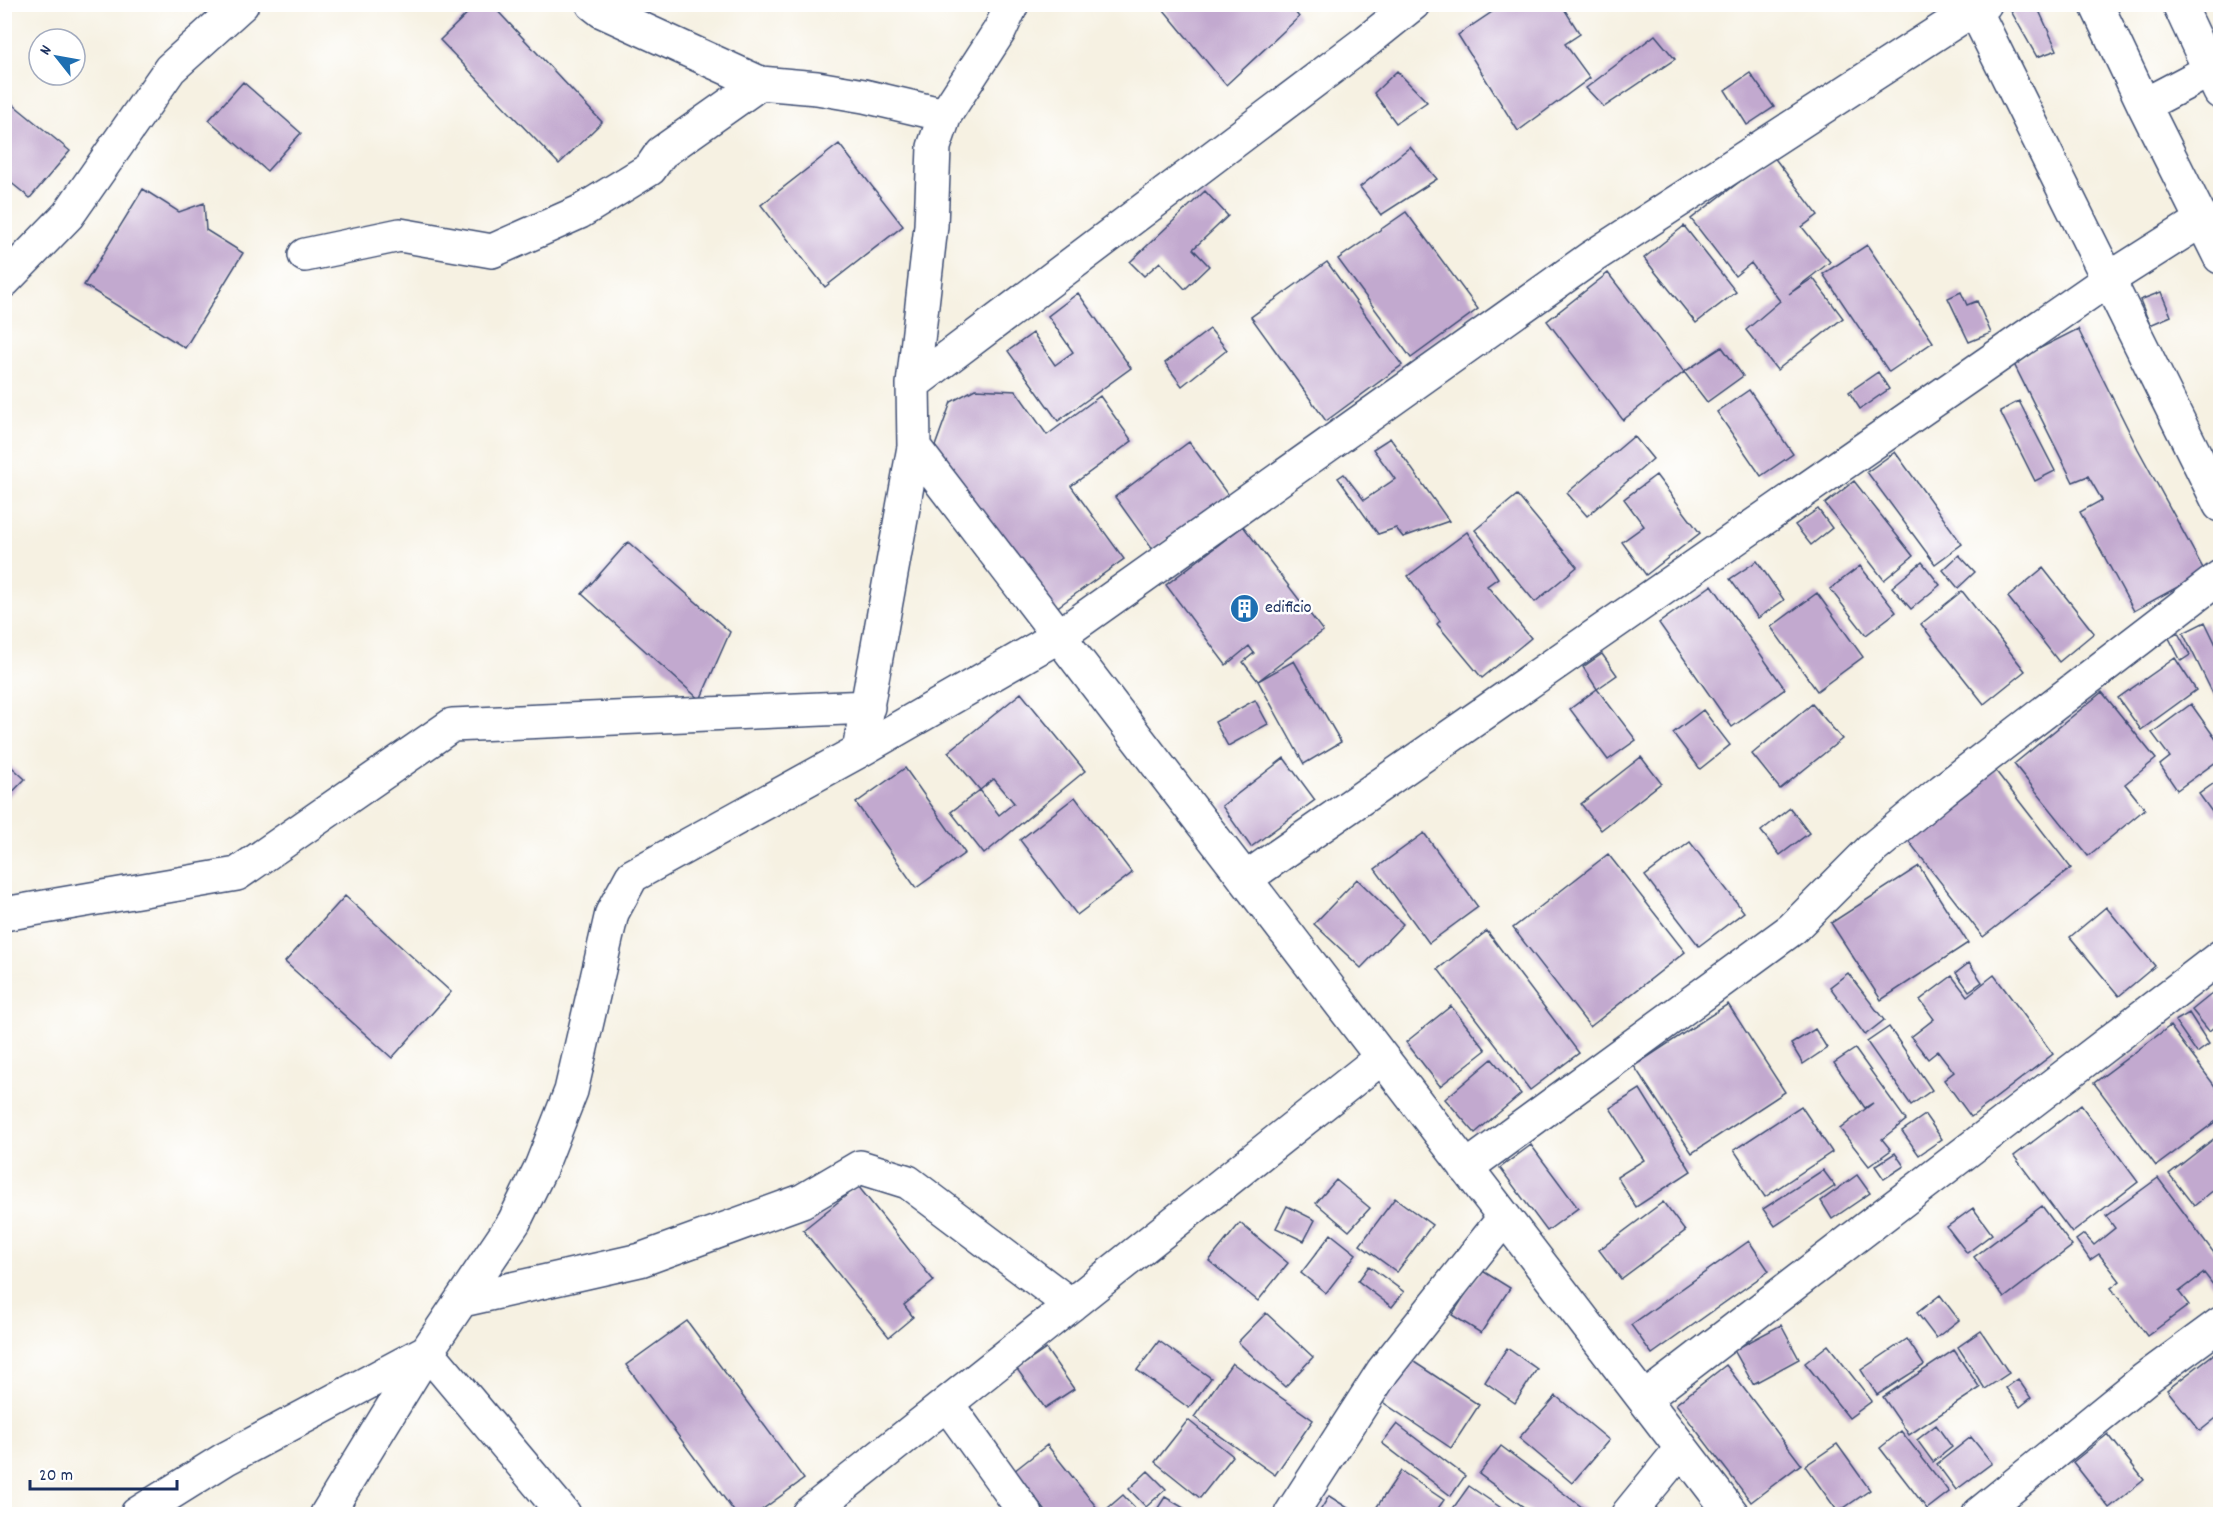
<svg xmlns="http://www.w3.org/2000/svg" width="2225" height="1519" font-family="Dekko,sans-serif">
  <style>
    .building { fill: #c2a9cf }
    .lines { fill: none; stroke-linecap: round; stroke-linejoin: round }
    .minor-casing { stroke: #3c4c72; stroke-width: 36 }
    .minor { stroke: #fff; stroke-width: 33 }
    .labels { text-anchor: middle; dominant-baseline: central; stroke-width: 5; stroke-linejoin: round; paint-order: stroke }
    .poi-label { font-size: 18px; fill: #1b2f5e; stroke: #fff; text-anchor: start }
  </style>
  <rect width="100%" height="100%" fill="#fff"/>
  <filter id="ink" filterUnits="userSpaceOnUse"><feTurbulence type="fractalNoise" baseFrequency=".0167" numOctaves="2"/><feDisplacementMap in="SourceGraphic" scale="12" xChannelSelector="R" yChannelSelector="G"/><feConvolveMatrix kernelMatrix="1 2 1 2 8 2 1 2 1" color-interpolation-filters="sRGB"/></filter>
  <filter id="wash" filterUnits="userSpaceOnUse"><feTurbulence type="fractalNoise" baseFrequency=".008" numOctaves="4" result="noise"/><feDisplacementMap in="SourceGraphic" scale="24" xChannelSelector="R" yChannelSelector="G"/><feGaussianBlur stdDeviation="1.35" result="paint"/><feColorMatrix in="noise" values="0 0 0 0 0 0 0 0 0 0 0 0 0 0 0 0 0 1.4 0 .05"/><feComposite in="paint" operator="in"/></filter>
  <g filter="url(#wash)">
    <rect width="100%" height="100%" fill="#f6f1e2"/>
    <g id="blocks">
      <path class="building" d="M477,4H491L602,122L559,164L440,40Z
        M1159,4H1289L1299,17L1226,85Z
        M1504,4H1561L1580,34L1565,44L1590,78L1518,131L1458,35Z
        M2007,4H2036L2057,50L2037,57Z
        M1655,35L1675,59L1604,107L1586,88Z
        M1397,71L1427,102L1396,123L1374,93Z
        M1750,73L1774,107L1747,125L1725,90Z
        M243,82L301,133L267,171L209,120Z
        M4,97L70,151L30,198L4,177Z
        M839,144L903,226L825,287L761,205Z
        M1410,147L1437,179L1381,215L1360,187Z
        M1773,156L1818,215L1802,227L1830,262L1789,294L1813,278L1843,318L1777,370L1746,330L1780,301L1751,263L1735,276L1691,219Z
        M143,189L179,212L204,203L206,230L243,253L185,348L84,285Z
        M1205,191L1228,216L1193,249L1209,266L1185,289L1160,262L1144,276L1130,262Z
        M1406,212L1478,309L1411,358L1338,259Z
        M1684,226L1736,292L1696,323L1644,258Z
        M1867,245L1933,342L1889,372L1823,274Z
        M1327,262L1402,365L1326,421L1251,317Z
        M1608,273L1684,372L1623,420L1547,321Z
        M1961,292L1967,305L1977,301L1991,333L1969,342L1948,298Z
        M2161,292L2171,316L2150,325L2140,300Z
        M1078,293L1131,368L1058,421L1008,351L1033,333L1055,365L1073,352L1048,316Z
        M1210,329L1227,350L1182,386L1165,363Z
        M2078,329L2138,449L2205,572L2134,611L2080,512L2102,500L2088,476L2073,482L2013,362Z
        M1722,347L1743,376L1707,402L1684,372Z
        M1878,372L1889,389L1860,409L1849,392Z
        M975,389L1016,391L1047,435L1100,396L1132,441L1071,486L1124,559L1052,611L934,449L951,402Z
        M1749,390L1793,454L1761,476L1717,412Z
        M2019,401L2055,471L2035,481L2000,411Z
        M1634,436L1653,459L1587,516L1567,493Z
        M1390,438L1449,521L1403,537L1396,528L1378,534L1338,478L1344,474L1364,500L1395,479L1373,449Z
        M1189,442L1228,495L1153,550L1115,497Z
        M1895,452L1962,544L1935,564L1867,472Z
        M1656,475L1700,533L1646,575L1622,542L1644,526L1624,499Z
        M1854,481L1913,556L1884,580L1825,504Z
        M1517,495L1577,567L1535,602L1475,530Z
        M1818,509L1832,528L1811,545L1795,525Z
        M1243,526L1323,631L1258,681L1243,662L1254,653L1249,646L1226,665L1166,585Z
        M1467,532L1498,578L1487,586L1531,638L1482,678L1437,624L1440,621L1408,576Z
        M628,542L730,632L700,700L582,594Z
        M1959,555L1975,572L1958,588L1943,570Z
        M1757,561L1784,600L1758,618L1730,579Z
        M1922,562L1940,585L1911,609L1892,587Z
        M1860,566L1896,612L1866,635L1830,589Z
        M2043,568L2094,633L2059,662L2008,597Z
        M1712,585L1785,689L1732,727L1659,623Z
        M1962,591L2025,671L1984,704L1921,624Z
        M1817,593L1863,657L1817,691L1771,627Z
        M2205,622L2220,653V708L2183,633Z
        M2178,633L2190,655L2181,661L2169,638Z
        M1602,654L1617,675L1597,689L1583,667Z
        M2175,658L2196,690L2141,730L2118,698Z
        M1294,661L1341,742L1304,764L1258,681Z
        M1597,689L1636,740L1608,760L1570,709Z
        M2102,692L2156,759L2125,784L2145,809L2088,856L2014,764Z
        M1021,693L1085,771L984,854L951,812L980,790L999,815L1014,803L994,779L980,790L948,752Z
        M1255,700L1268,724L1228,746L1215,722Z
        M1812,704L1842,739L1780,789L1752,754Z
        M2191,704L2220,745V759L2177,790L2160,765L2170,757L2152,733Z
        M1703,710L1730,745L1700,769L1673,733Z
        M1641,757L1661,783L1601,830L1581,804Z
        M1284,758L1315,800L1251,847L1222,806Z
        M4,760L25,779L4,801Z
        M905,768L965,853L916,888L856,803Z
        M1995,770L2071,868L1983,937L1907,839Z
        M2220,779V813L2215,816L2199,794Z
        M1075,797L1132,873L1077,915L1020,840Z
        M1790,808L1809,833L1780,855L1761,831Z
        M1424,833L1478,907L1429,943L1375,869Z
        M1690,842L1744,912L1699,946L1645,876Z
        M1608,854L1685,952L1590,1027L1513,928Z
        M1919,866L1968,943L1881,1000L1831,923Z
        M1357,879L1403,924L1361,968L1314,924Z
        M345,896L451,992L392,1058L285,962Z
        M2106,907L2155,966L2119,996L2070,937Z
        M1487,931L1579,1053L1530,1090L1438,969Z
        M1969,963L1982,982L1969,991L1956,973Z
        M1848,973L1884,1020L1865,1035L1830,987Z
        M1994,975L2053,1054L1971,1117L1944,1080L1954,1072L1938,1051L1928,1059L1911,1037L1934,1019L1920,1000L1952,976L1967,996Z
        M2213,993L2220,1003V1022L2209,1031L2192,1010Z
        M1728,1004L1785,1092L1692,1153L1634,1066Z
        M1451,1006L1486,1050L1440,1086L1406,1042Z
        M2189,1013L2209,1044L2197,1053L2175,1021Z
        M2170,1026L2220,1093V1118L2156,1166L2094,1083Z
        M1889,1027L1932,1090L1911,1105L1867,1042Z
        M1815,1029L1827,1048L1803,1064L1791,1044Z
        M1855,1049L1906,1120L1882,1139L1891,1150L1869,1166L1840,1129L1873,1103L1865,1108L1834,1063Z
        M1492,1059L1521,1094L1475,1133L1445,1099Z
        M1640,1089L1691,1171L1636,1207L1617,1177L1644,1160L1610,1108Z
        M2081,1105L2138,1182L2072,1233L2014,1156Z
        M1801,1106L1832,1152L1765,1197L1734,1150Z
        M1925,1115L1942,1139L1919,1155L1902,1131Z
        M2220,1134V1185L2194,1206L2169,1174Z
        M1531,1145L1578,1208L1547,1231L1500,1168Z
        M1895,1153L1904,1166L1884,1179L1875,1166Z
        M1823,1170L1835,1186L1775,1226L1763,1209Z
        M1857,1175L1870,1193L1832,1219L1821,1201Z
        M2158,1178L2220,1261V1281L2214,1286L2204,1273L2179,1292L2189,1305L2147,1336L2111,1288L2120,1281L2099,1254L2090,1260L2076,1240L2084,1234L2094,1245L2115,1228L2106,1216Z
        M1336,1180L1370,1208L1349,1231L1316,1203Z
        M858,1186L934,1281L904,1305L913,1317L889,1337L803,1230Z
        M1395,1198L1432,1225L1397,1272L1360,1245Z
        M1663,1202L1685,1231L1621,1279L1599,1250Z
        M1287,1206L1315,1220L1304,1241L1276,1228Z
        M2042,1206L2072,1246L2004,1298L1974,1257Z
        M1973,1208L1992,1234L1967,1253L1947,1227Z
        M1240,1223L1288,1263L1258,1301L1209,1261Z
        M1331,1234L1356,1254L1326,1293L1301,1273Z
        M1749,1241L1769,1271L1652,1354L1631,1325Z
        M1369,1266L1404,1292L1392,1307L1358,1281Z
        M1481,1270L1510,1288L1481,1333L1452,1315Z
        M1940,1295L1959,1320L1936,1338L1917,1313Z
        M1266,1313L1313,1357L1285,1387L1238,1342Z
        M687,1321L804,1479L756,1514H736L626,1365Z
        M1781,1325L1799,1359L1753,1384L1734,1350Z
        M1981,1331L2009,1373L1985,1389L1958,1347Z
        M1907,1339L1924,1365L1877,1395L1861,1370Z
        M1159,1341L1211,1378L1189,1408L1137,1370Z
        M1828,1345L1872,1401L1849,1418L1805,1363Z
        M1507,1348L1537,1369L1515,1403L1485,1382Z
        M1046,1349L1074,1389L1045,1408L1017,1369Z
        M1954,1350L1980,1388L1909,1435L1883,1397Z
        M2219,1350L2220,1415L2200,1431L2167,1390Z
        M1405,1356L1479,1405L1451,1448L1378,1399Z
        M1232,1363L1313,1420L1275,1475L1194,1417Z
        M1726,1365L1801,1464L1751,1502L1676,1404Z
        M2018,1379L2031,1398L2020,1407L2006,1388Z
        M1556,1396L1609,1440L1572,1483L1519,1438Z
        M1188,1420L1233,1456L1200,1498L1155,1462Z
        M1397,1424L1465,1476L1451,1496L1382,1443Z
        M1936,1425L1952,1447L1933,1462L1917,1440Z
        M1901,1431L1949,1492L1927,1509L1880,1448Z
        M2108,1434L2144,1480L2109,1508L2073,1462Z
        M1971,1437L1992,1463L1956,1490L1937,1464Z
        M1837,1444L1870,1490L1838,1512L1805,1466Z
        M1047,1445L1098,1509L1090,1514H1048L1014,1471Z
        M1501,1446L1591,1514H1533L1479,1474Z
        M1148,1471L1166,1489L1146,1507L1129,1489Z
        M1401,1471L1444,1500L1434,1514H1372Z
        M1469,1486L1510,1514H1449Z
        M1123,1495L1141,1514H1101Z
        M1329,1496L1351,1510L1348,1514H1318Z
        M1165,1497L1194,1514H1154Z"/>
    </g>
  </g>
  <g filter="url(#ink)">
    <use href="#blocks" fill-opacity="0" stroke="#3c4c72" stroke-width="1.5"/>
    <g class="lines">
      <defs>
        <path id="minor" d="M593,4L602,11L760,83L817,88L864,96L945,115L934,147L931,226L913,384L914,447L859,751
          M1972,4L2220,505
          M2096,4L2144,105L2220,257
          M2179,4L2220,92
          M2144,105L2220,65
          M945,115L1000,30L1012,4
          M305,255L400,235L492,251L580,212L650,169L661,153L760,83
          M4,281L68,215L170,69L242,4
          M913,384L1367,41L1413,4
          M914,447L1732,1514
          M1245,879L2109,279L2202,220
          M4,914L237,874L452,725L868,707
          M1466,1168L1792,929L1872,849L1943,790L2220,577
          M463,1300L640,1260L802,1201L860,1167L908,1182L1071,1305
          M1644,1399L2220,957
          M947,1404L1026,1514
          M137,1514L225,1459L427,1351L514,1222L541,1167L571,1091L612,913L632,876L859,751L1059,636L1592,257L1974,9L1985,4
          M327,1514L427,1351L564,1514
          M808,1514L1381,1058
          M1291,1514L1383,1371L1504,1218
          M1628,1514L1681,1449
          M1979,1514L2145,1379L2220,1324"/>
      </defs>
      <use href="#minor" class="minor-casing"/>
      <use href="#minor" class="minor"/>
    </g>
  </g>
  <defs>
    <symbol id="building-disc" viewBox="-11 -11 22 22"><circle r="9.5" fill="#1f6fb2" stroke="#fff"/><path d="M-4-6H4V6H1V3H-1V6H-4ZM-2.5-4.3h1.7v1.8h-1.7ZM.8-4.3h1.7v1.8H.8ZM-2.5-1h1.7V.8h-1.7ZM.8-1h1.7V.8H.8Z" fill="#fff"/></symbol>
  </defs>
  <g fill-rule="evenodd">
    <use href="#building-disc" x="1228" y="592" width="33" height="33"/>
  </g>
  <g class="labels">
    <g class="poi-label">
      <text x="1265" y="608">edificio</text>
    </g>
  </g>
  <rect width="2225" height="1519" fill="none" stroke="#fff" stroke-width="24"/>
  <g transform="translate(57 57) rotate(301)"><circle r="28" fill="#ffffff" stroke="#a4acbf" stroke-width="1.5"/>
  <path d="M0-4.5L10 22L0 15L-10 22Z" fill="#1f6fb2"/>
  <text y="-9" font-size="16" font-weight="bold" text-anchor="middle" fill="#1b2f5e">N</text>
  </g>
  <path d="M30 1480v9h147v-9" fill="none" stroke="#1b2f5e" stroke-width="3"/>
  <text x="39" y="1480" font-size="18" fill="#1b2f5e" stroke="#ffffff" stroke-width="4.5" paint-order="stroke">20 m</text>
</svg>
